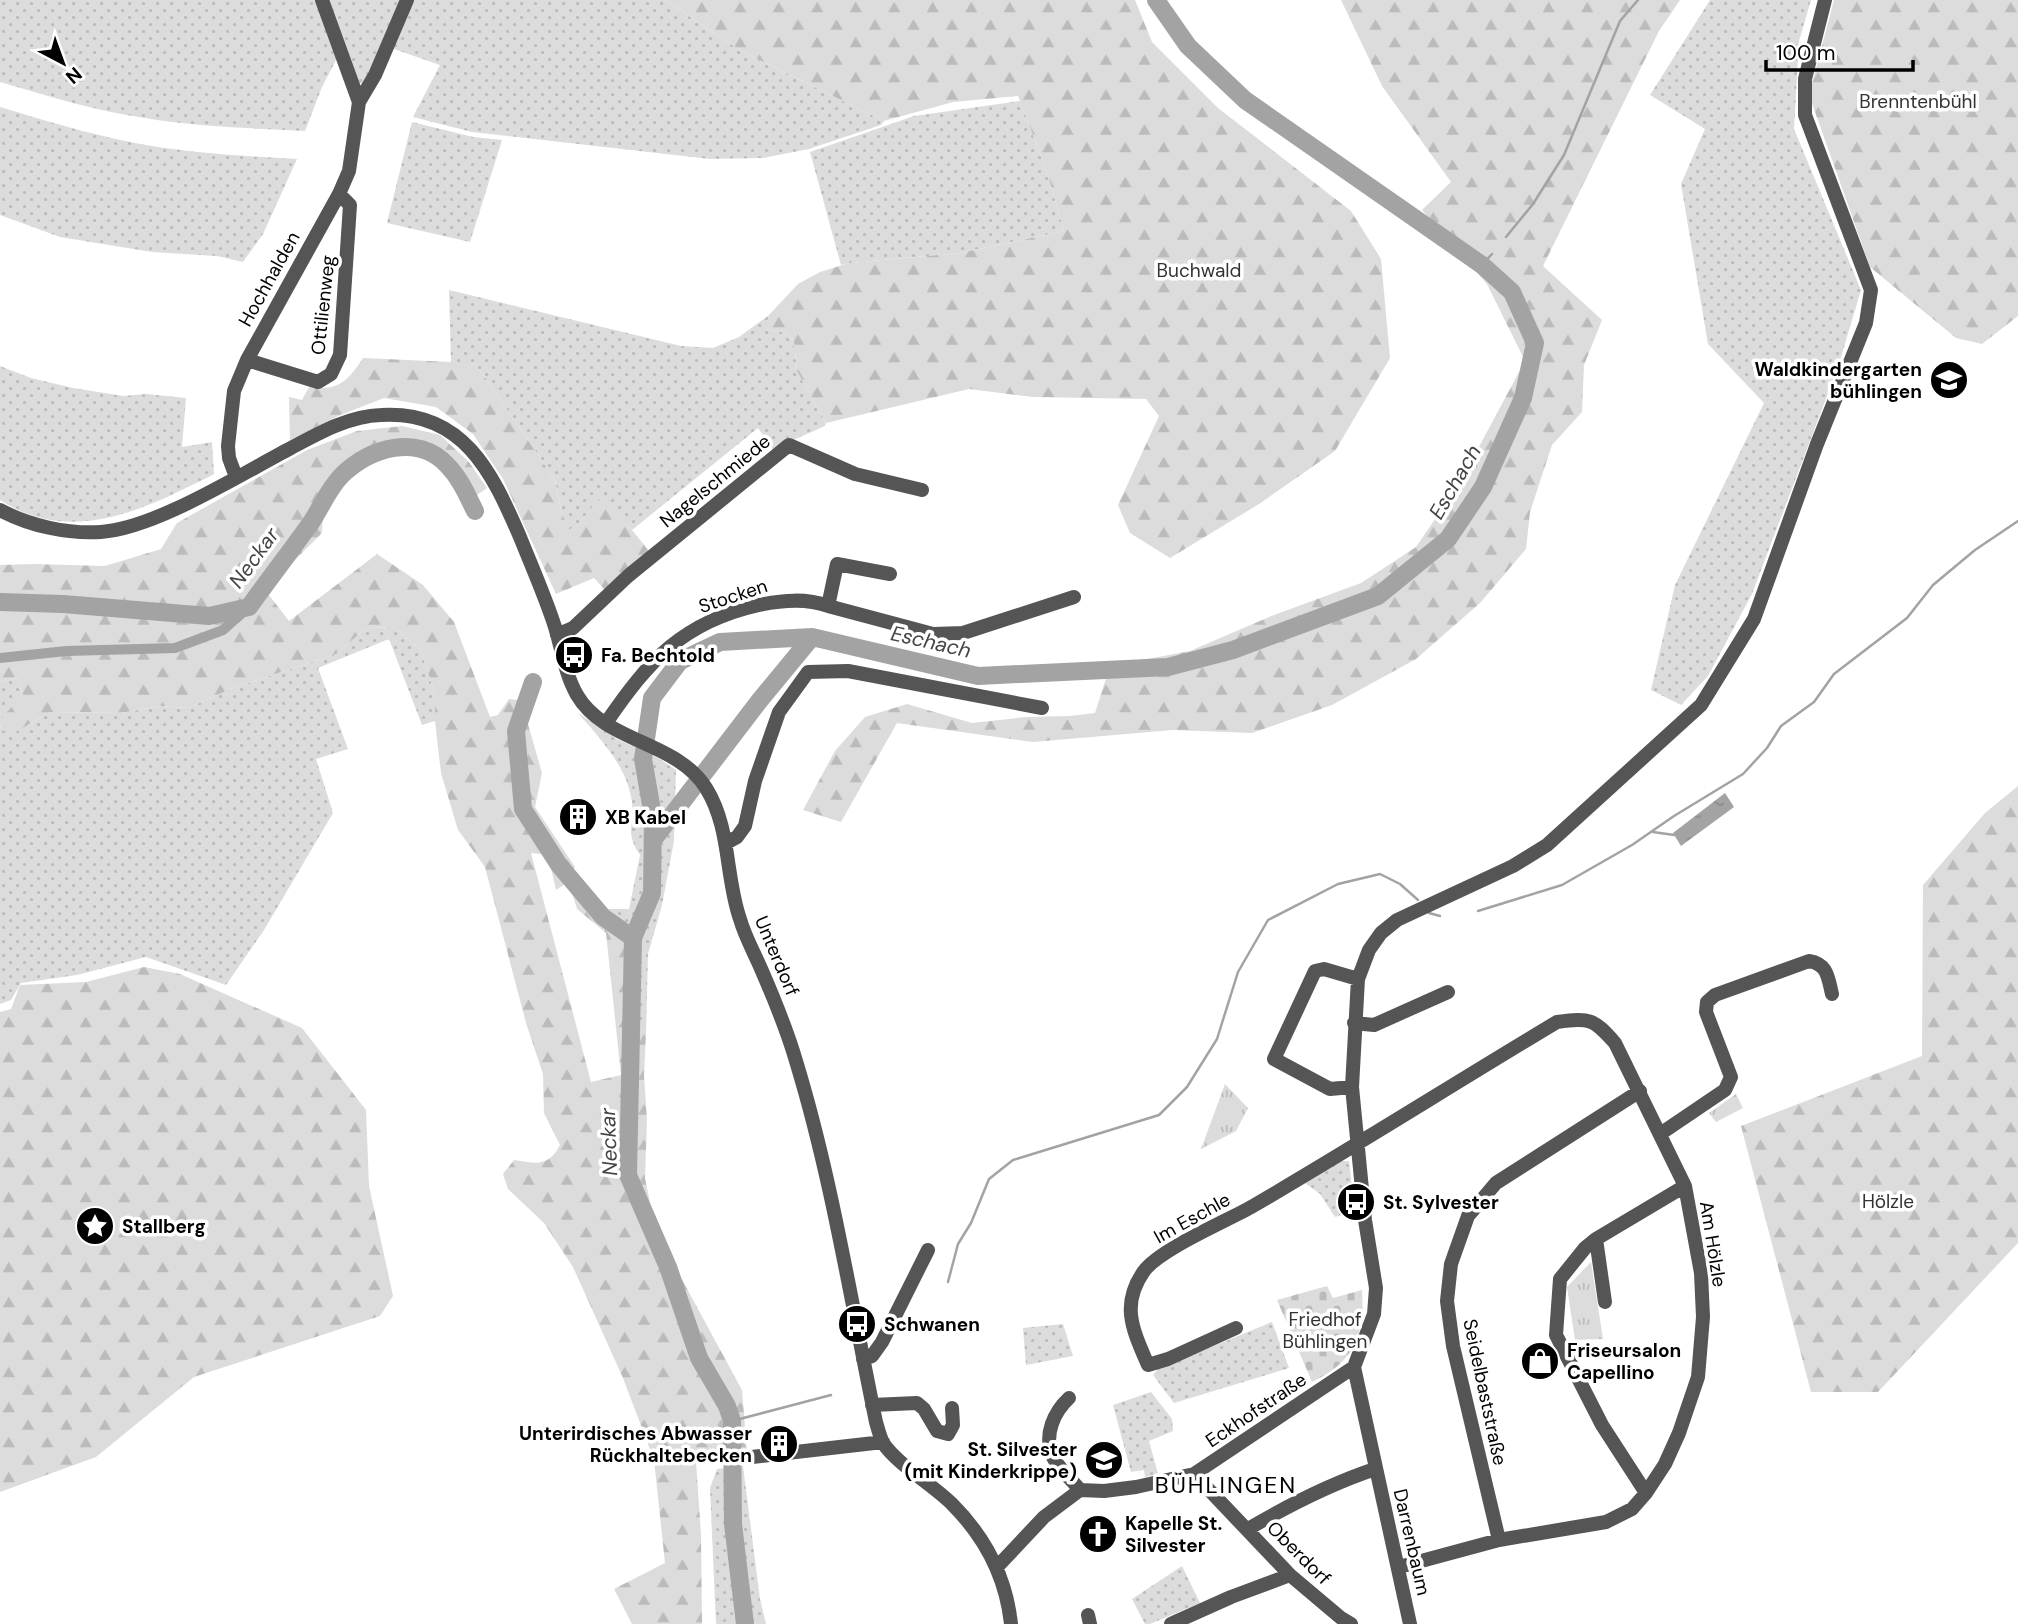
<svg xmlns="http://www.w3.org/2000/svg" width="2018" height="1624" font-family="'DM Sans',sans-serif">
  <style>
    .grass { fill: url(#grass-dots) }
    .forest { fill: url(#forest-firs) }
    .cemetery { fill: url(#cemetery-stones) }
    .park { fill: url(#park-tufts) }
    .water { fill: url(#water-ripples) }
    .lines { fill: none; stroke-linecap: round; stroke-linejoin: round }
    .stream { stroke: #a3a3a3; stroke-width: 2.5 }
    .canal { stroke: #a3a3a3; stroke-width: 10 }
    .river { stroke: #a3a3a3; stroke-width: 18 }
    .minor { stroke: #555; stroke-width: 14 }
    .labels { text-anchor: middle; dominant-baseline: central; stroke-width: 7; stroke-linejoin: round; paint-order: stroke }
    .park-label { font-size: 19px; fill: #333; stroke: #fff }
    .street-label { font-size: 19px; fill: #000; stroke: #fff }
    .poi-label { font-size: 19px; font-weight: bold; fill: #000; stroke: #fff; text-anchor: start }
    .water-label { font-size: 21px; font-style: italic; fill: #444; stroke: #fff }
    .quarter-label { font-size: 23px; letter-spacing: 2px; fill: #000; stroke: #fff }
  </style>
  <defs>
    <pattern id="grass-dots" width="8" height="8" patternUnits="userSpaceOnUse" patternTransform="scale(1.75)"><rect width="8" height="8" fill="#dcdcdc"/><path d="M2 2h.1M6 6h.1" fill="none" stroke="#bbb" stroke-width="1.8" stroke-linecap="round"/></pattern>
    <pattern id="forest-firs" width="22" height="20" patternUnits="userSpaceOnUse" patternTransform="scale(1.75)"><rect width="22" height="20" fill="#dcdcdc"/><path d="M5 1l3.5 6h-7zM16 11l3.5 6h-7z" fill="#bbb"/></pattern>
    <pattern id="cemetery-stones" width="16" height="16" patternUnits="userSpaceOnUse" patternTransform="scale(1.75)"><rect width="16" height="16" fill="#dcdcdc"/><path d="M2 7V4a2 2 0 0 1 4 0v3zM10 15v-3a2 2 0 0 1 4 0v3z" fill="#bbb"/></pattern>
    <pattern id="park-tufts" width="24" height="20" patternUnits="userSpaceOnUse" patternTransform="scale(1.75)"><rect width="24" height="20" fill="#dcdcdc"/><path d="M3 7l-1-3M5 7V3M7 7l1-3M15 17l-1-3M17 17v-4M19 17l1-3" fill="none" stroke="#bbb"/></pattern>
    <pattern id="water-ripples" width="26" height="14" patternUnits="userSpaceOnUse" patternTransform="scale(1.75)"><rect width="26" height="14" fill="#a3a3a3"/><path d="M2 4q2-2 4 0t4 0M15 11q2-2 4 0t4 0" fill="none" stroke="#8b8b8b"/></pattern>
  </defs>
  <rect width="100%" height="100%" fill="#fff"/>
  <path class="grass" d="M0,0H318L337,58L322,87L305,131C252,128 198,127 145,118C96,111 48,96 0,82Z
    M326,0H404L365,83L359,84Z
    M410,0H665L743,52L884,121L881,125L809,149L763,158L710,159L472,132L413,117L440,65L391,48Z
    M1710,0H1811L1799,41L1794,129L1861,290L1838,367L1752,594L1708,676L1681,705L1651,690L1675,585L1764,403L1708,344L1681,184L1705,129L1650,95Z
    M1020,101L1047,172L1064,231L960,253L849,263L841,265L810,152L914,116Z
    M0,107C43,120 86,133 130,142C185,153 242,156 297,159L263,234L243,262L217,256L152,252L60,237L0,215Z
    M412,122L473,137L502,140L470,242L387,223Z
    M449,290L681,346L713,348L739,337L769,315L766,329L784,332L794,342L797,371L826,423L825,426L789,442L775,453L758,428L632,530L598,500L579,524L568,531L561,510L555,480L483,374L473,363H451Z
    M0,366L31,378L73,388L123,396L146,394L186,398L182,447L212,442L214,474C147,508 73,547 0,500Z
    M394,627L421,650L435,695V721L422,725L389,639L318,668L348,749L316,759L333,813L264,930L226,985L146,957L77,975L21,983L11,1000L0,1004V682L17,678L23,696L3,717L0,729L28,725L50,712L121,713L160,706L188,708L233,688L336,654L366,628Z
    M578,713L617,739L658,758L676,770L674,841L662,905L648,954L646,1033L630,1016L627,938L604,909H629L640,855C624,830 635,828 632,802C627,766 601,740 578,713Z
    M1341,1161H1349L1355,1211L1335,1217L1320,1194L1305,1183Z
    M1272,1322L1289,1368L1174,1403L1153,1375L1158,1369Z
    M1063,1324L1073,1356L1026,1365L1023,1328Z
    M1151,1392L1172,1419L1173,1431L1149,1441L1158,1474L1145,1477L1144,1470L1131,1472L1113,1405Z
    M743,1466L760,1599L766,1624H716L710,1488L717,1469Z
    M1182,1566L1200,1603L1150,1624H1145L1132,1599Z"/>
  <path class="forest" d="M665,0H1135L1152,42L1218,108L1351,211L1381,259L1390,358L1335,451L1259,504L1170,558L1130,533L1118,505L1159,416L1146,399L1033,397L969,389L826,423L797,371L794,342L784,332L765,329L769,315L798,284L820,272L849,263L960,253L1064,231L1047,172L1020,101L1018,96L953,102L884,121L743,52Z
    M1341,0H1680L1659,31L1543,266L1602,320L1584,365L1582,412L1552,445L1530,512L1526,549L1480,603L1416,659L1332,705L1252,733L1173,730L1033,742L897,723L841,822L803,810L835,751L865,717L907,704L972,723L1026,717L1070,716L1095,713L1110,666L1190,651L1274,615L1361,583L1416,547L1459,484L1525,361L1487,284L1422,210L1451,182L1382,86Z
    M1834,0H2018V316L1982,344L1956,338L1870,267L1809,95Z
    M363,358L473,363L483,374L555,480L561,510L568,530L579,524L598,499L632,530L650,552L604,589L594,578L556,594L503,479L473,434L436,407L384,398L338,416L290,440L289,397L302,400L309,387C339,391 347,382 363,358Z
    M402,426L440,435L469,462L487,488L468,501L454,479L434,456L406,449L373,456L352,470L323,508L322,533L265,590L289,621L377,554L423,585L454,622L490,717L498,715L509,699L525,701L528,724L542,773L535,807L575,867L565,884L556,890L548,855L531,853L591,1082L621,1075L606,933L577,909L571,890L582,879L627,938L630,1016L646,1033L644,1075L647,1120L645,1178L653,1217L679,1274L742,1390L747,1452L696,1462L701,1534L702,1624H632L614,1589L665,1563L654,1460L623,1378L573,1267L544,1223L508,1189L503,1174L514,1160C536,1163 548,1168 560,1145L544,1113L543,1074L526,1023L485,867L458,830L441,773L435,721V695L421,650L394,627L366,628L336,654L233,688L188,708L160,706L121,713L50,712L14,733L0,730L3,716L23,696L17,678L0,682V565L33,564L105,566L161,549L177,523L307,450L357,431Z
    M2018,786V1243L1878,1392H1811L1741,1126L1922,1056L1923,885L1985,813Z
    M144,967L180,974L302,1028L366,1110L369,1186L393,1296L380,1316L194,1377L96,1457L0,1492V1012L11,1009L20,985L86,982Z"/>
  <path class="cemetery" d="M1327,1286L1333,1298L1362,1290C1365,1336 1354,1362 1312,1382L1277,1300Z"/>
  <path class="park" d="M1225,1084L1248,1108L1236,1131L1201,1149Z
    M1736,1094L1743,1108L1716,1122L1709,1113Z
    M1591,1262L1603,1339L1575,1340L1567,1287Z"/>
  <path class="water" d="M1725,793L1734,807L1681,846L1673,833Z"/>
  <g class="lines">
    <path class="stream" d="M1506,237L1533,204L1564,155L1620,21L1638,0
      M1482,265L1492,254
      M1653,832L1674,835
      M1478,911L1562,885L1632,845L1674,816L1743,774L1767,748L1781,726L1814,702L1834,674L1907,618L1933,585L1975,550L2018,521
      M1429,913L1440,916
      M948,1282L958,1244L971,1223L989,1179L1013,1160L1159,1115L1187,1087L1217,1039L1238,972L1268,920L1338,884L1380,874L1400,884L1418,900
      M732,1421L831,1395"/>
    <path class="canal" d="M0,658L66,651L175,648L223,630L249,607"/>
    <path class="river" d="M0,602L63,604L209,616L249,607C269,579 290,552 310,524C321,508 328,489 342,475C370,448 418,433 447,465C460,478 467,495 475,511
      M533,682L516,731L523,809L559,865L603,917L633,938L628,1175L668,1267L699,1358L727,1406L732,1421L733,1524L745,1624
      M653,840L760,700L812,637
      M633,938L652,893L653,816L643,759L652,698L680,661L720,642L812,637L978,676L1168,667L1233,650L1378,596L1448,539L1483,487L1523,398L1535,343L1512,292L1482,265L1245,100L1188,46L1156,0"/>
    <path class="minor" d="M322,0L359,102
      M247,360L318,382L331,374L340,355L350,205L339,194
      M236,477L229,458L228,446L234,391L247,360L339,194L349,171L359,102L375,75L407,0
      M0,510C30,526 67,534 101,532C156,528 241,474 291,448C319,433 349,416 381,415C463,410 492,472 520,537C532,567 545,596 555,627C562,650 565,674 577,695C605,743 677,741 706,788C731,828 725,876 740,919C745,937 755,954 762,971C775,1001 787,1030 796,1061C832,1179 851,1302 876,1422C878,1429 880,1437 883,1443C898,1465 933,1485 952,1504C986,1538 1006,1577 1011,1624
      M828,606L933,634L963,633L1074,597
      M557,635L573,628L628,576L789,445L855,474L922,490
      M606,723C649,660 683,622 759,605C783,600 806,598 828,606L837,564L890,574
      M726,843L737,837L745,826L755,781L779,712L808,672L848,671L1042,708
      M1354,1023L1374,1025L1448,992
      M1352,1087L1330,1089L1274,1059L1315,971L1324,969L1358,979
      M1660,1134L1725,1090L1731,1077L1706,1012L1707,1002L1715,995L1809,961C1828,964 1828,978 1832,994
      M1596,1239L1605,1302
      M1236,1328L1168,1359L1148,1365C1133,1330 1120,1305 1144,1271C1160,1249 1227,1221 1253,1206C1356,1146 1455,1083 1557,1022C1590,1018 1593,1018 1615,1043L1685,1186L1701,1273L1703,1317L1698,1377L1679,1433L1665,1464L1646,1493L1632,1509L1606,1522L1499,1540L1399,1567
      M863,1359L872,1356L882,1342L928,1250
      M1354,1367L1410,1624
      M1069,1398C1054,1412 1044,1434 1052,1455C1057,1467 1072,1480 1080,1490
      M872,1405L917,1403L924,1409L937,1431L948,1434L953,1425L952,1408
      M752,1457L883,1442
      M1194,1474L1290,1575L1341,1618L1351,1624
      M1646,1493L1602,1425L1556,1335L1560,1279L1585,1248L1596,1239L1685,1186
      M1248,1529C1289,1505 1330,1484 1375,1469
      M1499,1540L1453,1346L1447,1301L1451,1264L1468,1216L1496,1183L1640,1091
      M997,1567L1044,1517L1080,1490L1104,1491L1136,1487L1194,1474L1354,1367L1374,1314L1376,1288L1365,1220L1352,1087L1358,979L1369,950L1381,933L1397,920L1513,866L1547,845L1701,705L1754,619L1817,444L1866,323L1871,290L1805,115V79L1825,0
      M1088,1615L1090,1624
      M1171,1624L1231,1597L1290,1575"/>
  </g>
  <defs>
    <symbol id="school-disc" viewBox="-11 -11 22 22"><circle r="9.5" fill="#000" stroke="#fff"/><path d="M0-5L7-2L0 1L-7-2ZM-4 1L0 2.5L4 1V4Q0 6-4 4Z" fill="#fff"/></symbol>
    <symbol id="bus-disc" viewBox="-11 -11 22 22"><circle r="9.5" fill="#000" stroke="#fff"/><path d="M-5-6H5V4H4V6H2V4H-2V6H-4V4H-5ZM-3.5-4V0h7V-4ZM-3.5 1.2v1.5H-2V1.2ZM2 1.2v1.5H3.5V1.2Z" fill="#fff"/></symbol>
    <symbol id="building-disc" viewBox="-11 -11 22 22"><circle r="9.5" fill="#000" stroke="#fff"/><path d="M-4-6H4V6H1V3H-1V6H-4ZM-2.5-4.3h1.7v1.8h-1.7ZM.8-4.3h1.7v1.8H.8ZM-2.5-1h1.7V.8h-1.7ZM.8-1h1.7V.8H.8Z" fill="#fff"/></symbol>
    <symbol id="sight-disc" viewBox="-11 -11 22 22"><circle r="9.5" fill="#000" stroke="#fff"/><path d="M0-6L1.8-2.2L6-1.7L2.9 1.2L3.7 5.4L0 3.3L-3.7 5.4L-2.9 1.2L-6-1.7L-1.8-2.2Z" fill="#fff"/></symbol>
    <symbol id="shop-disc" viewBox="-11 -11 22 22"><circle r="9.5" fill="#000" stroke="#fff"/><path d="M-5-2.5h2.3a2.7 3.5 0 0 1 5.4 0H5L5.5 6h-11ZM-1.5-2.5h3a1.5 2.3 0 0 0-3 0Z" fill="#fff"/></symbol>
    <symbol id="church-disc" viewBox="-11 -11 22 22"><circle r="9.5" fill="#000" stroke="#fff"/><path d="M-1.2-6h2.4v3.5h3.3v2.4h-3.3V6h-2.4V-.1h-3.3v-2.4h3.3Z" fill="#fff"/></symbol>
  </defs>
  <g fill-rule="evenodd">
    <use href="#school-disc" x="1927" y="358" width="44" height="44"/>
    <use href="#bus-disc" x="552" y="633" width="44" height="44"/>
    <use href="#building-disc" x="556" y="795" width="44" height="44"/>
    <use href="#bus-disc" x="1334" y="1180" width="44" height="44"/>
    <use href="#sight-disc" x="73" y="1204" width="44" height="44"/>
    <use href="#bus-disc" x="835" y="1302" width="44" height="44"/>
    <use href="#shop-disc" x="1518" y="1339" width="44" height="44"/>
    <use href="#building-disc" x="757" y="1422" width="44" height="44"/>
    <use href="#school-disc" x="1082" y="1438" width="44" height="44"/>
    <use href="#church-disc" x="1076" y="1512" width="44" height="44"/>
  </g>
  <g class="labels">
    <g class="park-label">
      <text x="1918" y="101">Brenntenbühl</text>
      <text x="1199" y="270">Buchwald</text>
      <text x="1888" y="1201">Hölzle</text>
      <text x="1325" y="1319">Friedhof<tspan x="1325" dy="22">Bühlingen</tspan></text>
    </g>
    <g class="street-label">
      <text transform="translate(269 279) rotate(-61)">Hochhalden</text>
      <text transform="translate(323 305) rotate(-84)">Ottilienweg</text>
      <text transform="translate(715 481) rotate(-39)">Nagelschmiede</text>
      <text transform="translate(733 596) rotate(-18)">Stocken</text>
      <text transform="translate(777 956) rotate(67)">Unterdorf</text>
      <text transform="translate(1192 1218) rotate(-29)">Im Eschle</text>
      <text transform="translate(1713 1244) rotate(81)">Am Hölzle</text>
      <text transform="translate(1485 1392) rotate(78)">Seidelbaststraße</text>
      <text transform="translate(1256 1410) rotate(-34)">Eckhofstraße</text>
      <text transform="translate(1412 1542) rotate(77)">Darrenbaum</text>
      <text transform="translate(1299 1553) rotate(45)">Oberdorf</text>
    </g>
    <g class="poi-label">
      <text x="1922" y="369" text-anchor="end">Waldkindergarten<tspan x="1922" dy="22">bühlingen</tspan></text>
      <text x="601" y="655">Fa. Bechtold</text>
      <text x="605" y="817">XB Kabel</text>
      <text x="1383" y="1202">St. Sylvester</text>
      <text x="122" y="1226">Stallberg</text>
      <text x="884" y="1324">Schwanen</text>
      <text x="1567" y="1350">Friseursalon<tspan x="1567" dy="22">Capellino</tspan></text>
      <text x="752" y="1433" text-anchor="end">Unterirdisches Abwasser<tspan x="752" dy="22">Rückhaltebecken</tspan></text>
      <text x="1077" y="1449" text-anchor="end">St. Silvester<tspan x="1077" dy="22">(mit Kinderkrippe)</tspan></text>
      <text x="1125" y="1523">Kapelle St.<tspan x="1125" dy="22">Silvester</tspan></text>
    </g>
    <g class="water-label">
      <text transform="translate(1455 482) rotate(-60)">Eschach</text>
      <text transform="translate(254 558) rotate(-54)">Neckar</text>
      <text transform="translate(931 642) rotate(13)">Eschach</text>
      <text transform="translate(609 1142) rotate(-92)">Neckar</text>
    </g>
    <g class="quarter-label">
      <text x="1226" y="1485">BÜHLINGEN</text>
    </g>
  </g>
  <g transform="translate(63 63) rotate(139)" stroke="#ffffff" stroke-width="5" paint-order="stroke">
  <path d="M0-5L12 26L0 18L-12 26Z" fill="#000000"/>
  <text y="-10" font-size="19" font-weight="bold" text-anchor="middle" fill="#000000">N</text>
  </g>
  <path d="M1766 60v10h147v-10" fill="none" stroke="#000000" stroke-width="3.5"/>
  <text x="1776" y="60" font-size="21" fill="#000000" stroke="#ffffff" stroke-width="5" paint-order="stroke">100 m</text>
</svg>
